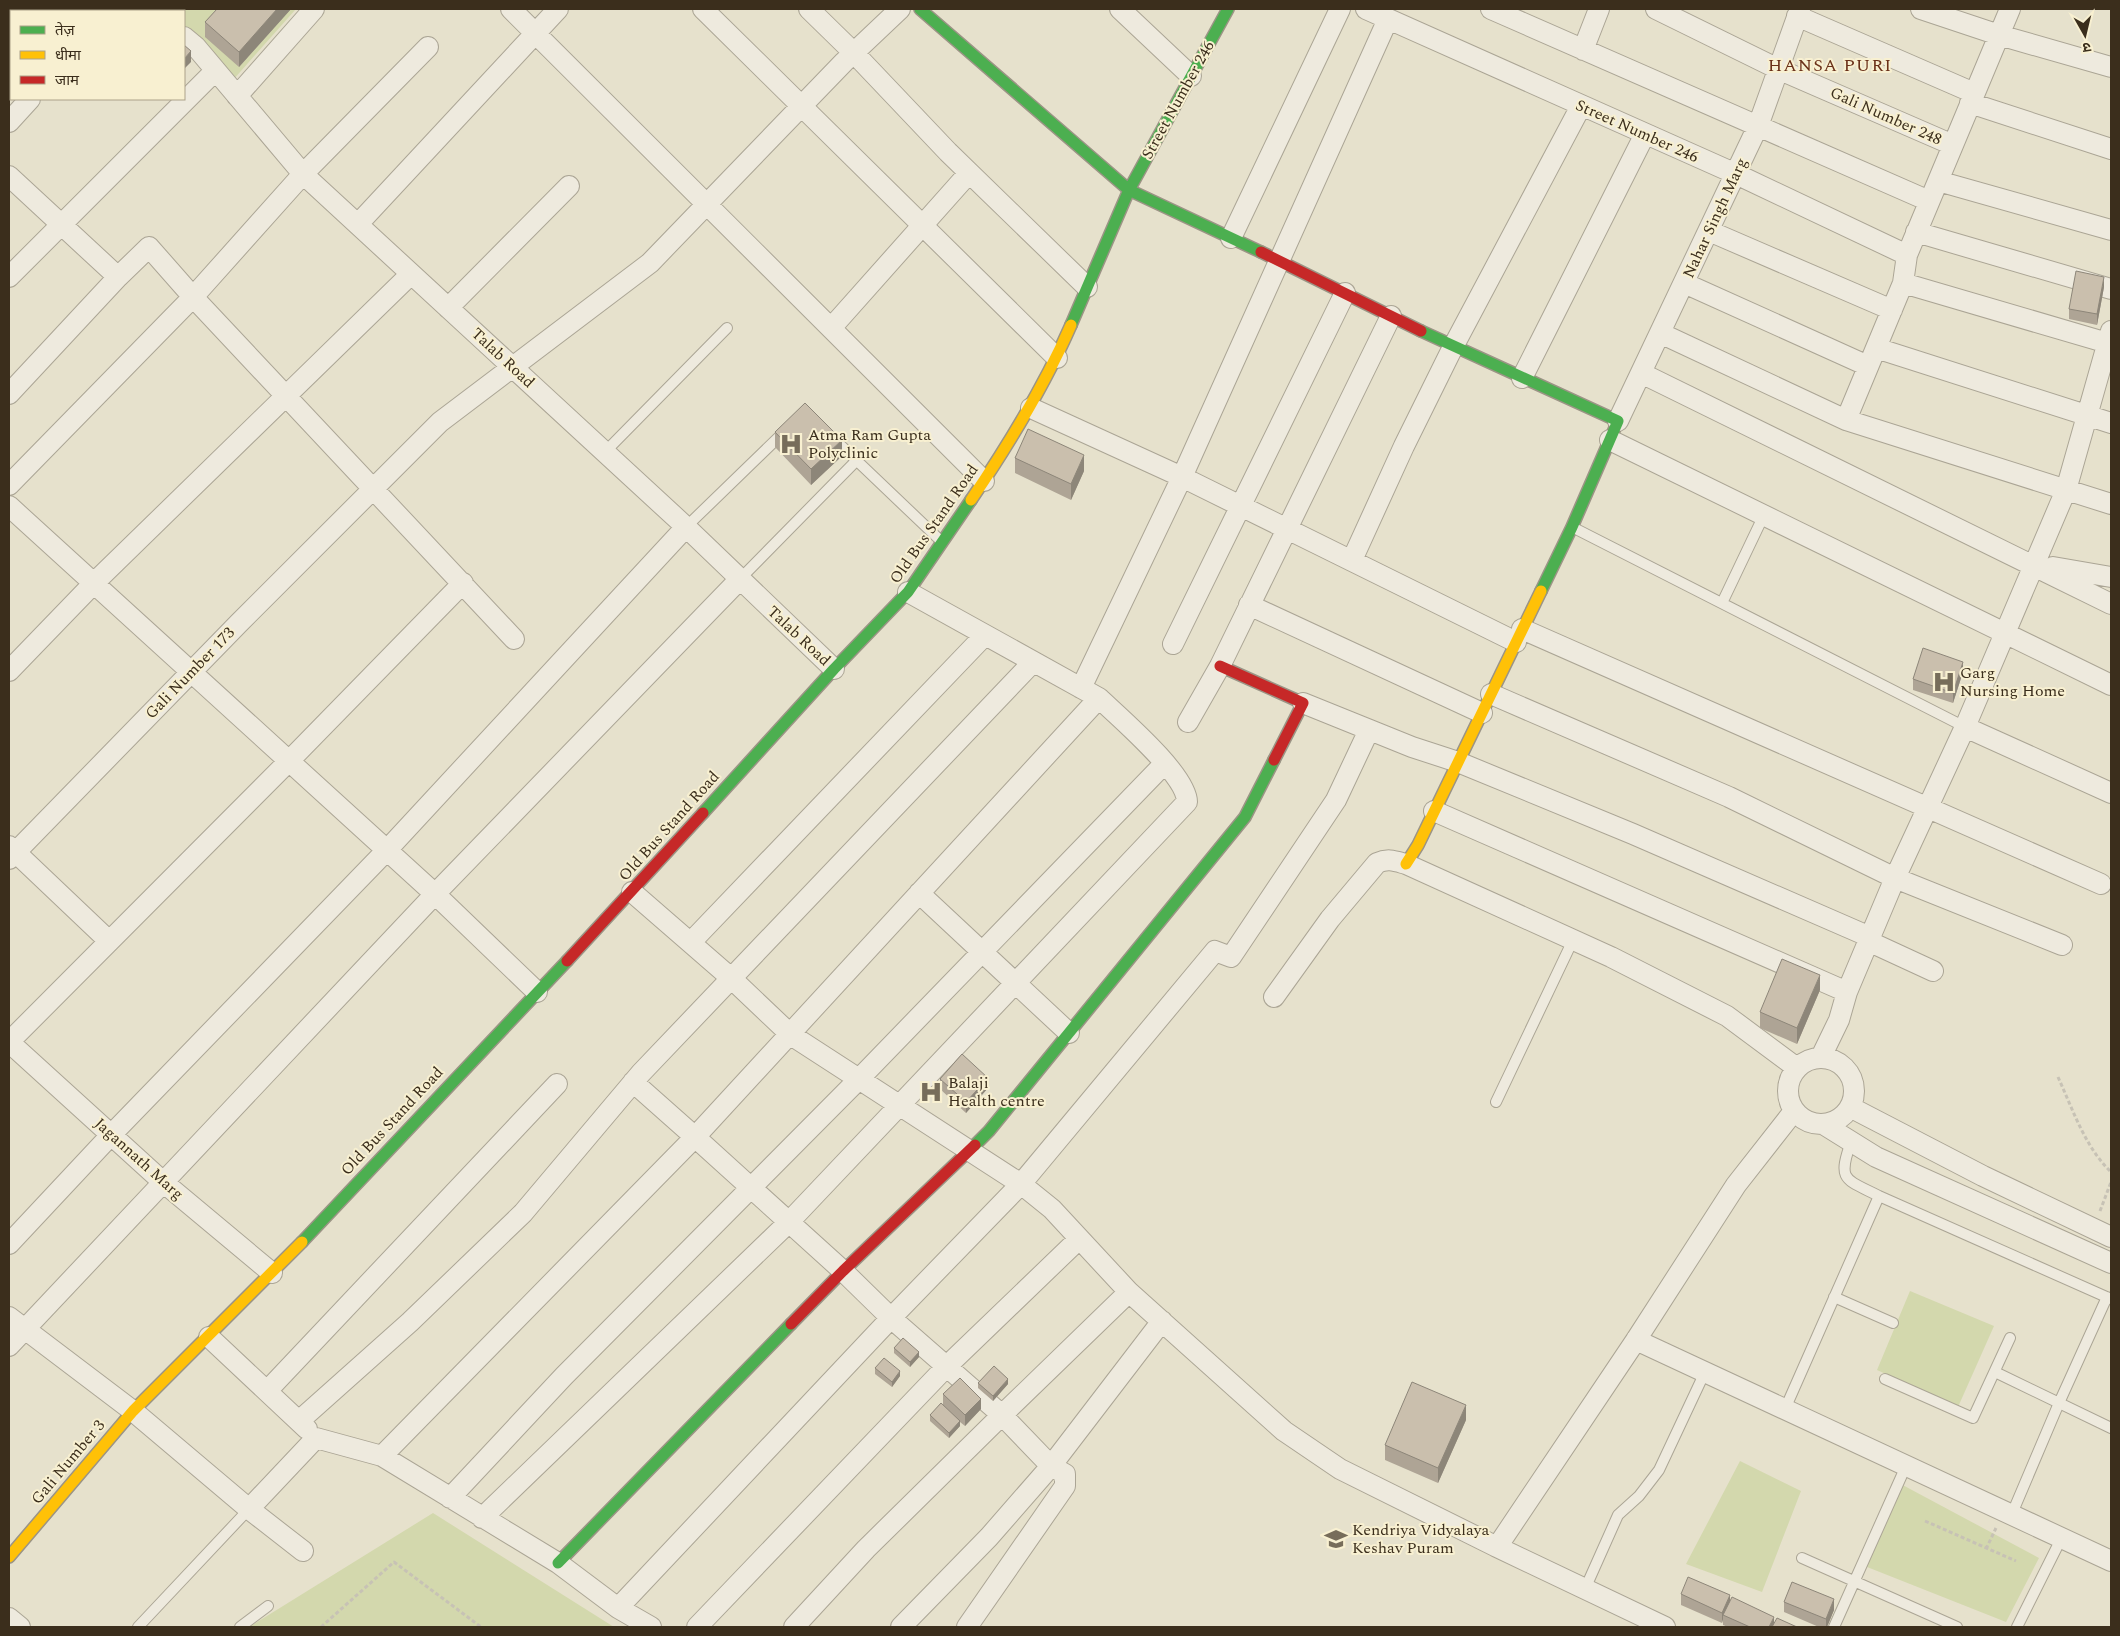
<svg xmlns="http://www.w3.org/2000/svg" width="2120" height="1636" font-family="Spectral,'Noto Sans Devanagari',serif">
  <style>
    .green { fill: #d3d8ad }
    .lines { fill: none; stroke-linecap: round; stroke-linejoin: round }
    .lane-casing { stroke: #aba595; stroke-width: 12 }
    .street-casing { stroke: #aba595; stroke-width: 22 }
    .fast-casing { stroke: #9b9485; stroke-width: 14 }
    .slow-casing { stroke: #9b9485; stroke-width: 14 }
    .jam-casing { stroke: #9b9485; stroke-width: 14 }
    .path { stroke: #c7c2b5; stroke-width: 3; stroke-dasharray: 4 2.5; stroke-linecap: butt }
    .lane { stroke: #eeeade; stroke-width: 10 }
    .street { stroke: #eeeade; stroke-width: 20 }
    .fast { stroke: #4caf50; stroke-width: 11 }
    .slow { stroke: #ffc107; stroke-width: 11 }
    .jam { stroke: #c62828; stroke-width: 11 }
    .wall { fill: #aea495 }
    .shaded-wall { fill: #8d8679 }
    .building { fill: #cabfad; stroke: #8d8679 }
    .labels { text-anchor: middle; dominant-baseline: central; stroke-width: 4; stroke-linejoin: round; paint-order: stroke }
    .street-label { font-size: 16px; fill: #3b2e1c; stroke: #f8f0d1 }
    .poi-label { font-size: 16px; fill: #3b2e1c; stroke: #f8f0d1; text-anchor: start }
    .neighbourhood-label { font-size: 18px; letter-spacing: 1px; fill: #6a3019; stroke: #f8f0d1 }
  </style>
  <rect width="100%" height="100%" fill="#e6e1cc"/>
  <path class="green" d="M160,9H296L233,80L184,32V11H163Z
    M1910,1291L1994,1326L1958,1407L1877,1370Z
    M1740,1461L1801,1491L1762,1592L1686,1564Z
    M1897,1482L2039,1558L2006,1622L1862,1565Z
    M433,1513L614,1627H249Z"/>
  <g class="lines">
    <defs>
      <path id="lane" d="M832,437L941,541
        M605,452L727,328
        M686,527L784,432
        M1572,527L1965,727
        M739,580L857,460
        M1722,603L1763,517
        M1496,1102L1573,940
        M1851,1142C1837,1181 1845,1179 1879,1196L2111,1299
        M1834,1297L1893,1323
        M1995,1372L2111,1428
        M1885,1379L1973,1418L2010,1338
        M1785,1409L1879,1196
        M2011,1516L2059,1403L2107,1297
        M1802,1558L1957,1627
        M1585,1589L1618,1515L1639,1496L1659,1470L1705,1372
        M138,1627L249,1509
        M240,1627L268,1606
        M1834,1627L1906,1466
        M2017,1627L2061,1539"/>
      <path id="street" d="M151,9L154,11
        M511,9L984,481
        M703,9L1057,358
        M809,9L854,53L948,152L1087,287
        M1120,9L1191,76
        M1366,9L1736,174L1907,255
        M1491,9L1929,201
        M1656,9L1778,69L1953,145
        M1921,9L1999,35L2111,67
        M2010,9L1907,255L1903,283L2111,344
        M113,11L115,9
        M1797,16L1974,93
        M184,37L196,47L303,174L686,527L834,669
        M1583,50L1599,9
        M237,96L314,9
        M1970,103L2111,149
        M9,122L30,99
        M9,176L118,277
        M1938,181L2111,230
        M358,224L558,9
        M1709,231L1892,310
        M1916,232L2111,289
        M1231,238L1340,9
        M9,277L215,71
        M1684,283L1868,366
        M448,308L569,186
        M832,327L969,173
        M1660,333L1846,420L2111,504
        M1876,348L2111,423
        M1641,373L2111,604
        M1522,378L1645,134
        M9,394L118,277L149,247L193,297L514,639
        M1031,408L1182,477L1516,642
        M1846,420L1903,283
        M1618,421L1758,126L1800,9
        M1610,440L2111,685
        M9,485L193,297L303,174L428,47
        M9,506L435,894L537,992
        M1352,560L1404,446L1453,347L1581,106
        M2053,567L2111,577
        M1249,605L1482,713
        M1522,629L2101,884
        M1173,644L1345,293
        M9,671L94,583L411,274
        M1081,688L1182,477L1388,19
        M1491,694L1729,797L1895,878L2062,945
        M1303,703L1412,747L1458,762L1633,834L1870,937
        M1188,722L1220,666L1391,316
        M1965,727L2111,793
        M1434,811L1847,992
        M9,846L109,941
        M9,859L239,623L440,422L650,263L844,62L900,9
        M632,892L731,978L791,1035L1021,1184L1052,1209L1129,1292L1284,1431L1340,1469L1497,1547
        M919,893L1069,1033
        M1868,941L1933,971
        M691,942L985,635
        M1274,997L1330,919L1377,863C1388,858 1395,861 1406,864L1611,957L1727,1016L1797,1068
        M9,1042L289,761L463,583
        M9,1042L163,1182L272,1273
        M1821,1057L1839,1020L1847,992L1895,878L1965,727L2066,490L2111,331
        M1788 1091a33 33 0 1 1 66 0a33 33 0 1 1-66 0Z
        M633,1082L695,1137L382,1456L558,1563L618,1608L651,1627
        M1850,1107L1983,1176L2111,1237
        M1823,1124L1876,1157L2111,1263
        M9,1244L111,1135L387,850L686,527
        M9,1317L133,1411L249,1509L303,1551
        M209,1337L307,1429
        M1636,1340L2111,1561
        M9,1346L435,894L739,580
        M267,1391L557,1084
        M299,1421L410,1322L523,1213L641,1073L1033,662
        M450,1498L564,1376L859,1079L1165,763
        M249,1509L316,1438L382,1456
        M482,1518L788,1223L1187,802C1187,775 1120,718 1099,698
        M618,1608L891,1318L1021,1184L1215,951L1231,957L1336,800L1369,730
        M9,1618L20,1627
        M697,1627L947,1366L1079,1239
        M794,1627L866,1549L1002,1415L891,1318L843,1271L695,1137L1099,698L908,592
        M901,1627L989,1537L1051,1466L1162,1321
        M967,1627L1065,1486V1474L1051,1466L1002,1415L1129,1292
        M1665,1627L1497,1547L1636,1340L1736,1185L1794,1111"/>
      <path id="fast" d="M920,9L1129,190L1261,252
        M1071,325L1129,190L1228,9
        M1421,331L1618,421L1572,527L1541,591
        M703,813L834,669L908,592L971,500
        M975,1145L989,1131L1245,817L1274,760
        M302,1242L567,961
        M558,1563L791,1324"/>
      <path id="slow" d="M971,500C1009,444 1044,387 1071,325
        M1406,864L1418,845L1541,591
        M9,1557L133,1411L302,1242"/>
      <path id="jam" d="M1261,252L1421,331
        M1220,666L1303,703L1274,760
        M567,961L703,813
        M791,1324L843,1271L975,1145"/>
    </defs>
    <use href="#lane" class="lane-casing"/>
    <use href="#street" class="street-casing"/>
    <use href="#fast" class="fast-casing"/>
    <use href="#slow" class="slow-casing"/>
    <use href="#jam" class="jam-casing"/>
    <path class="path" d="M2058,1077C2073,1110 2085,1147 2111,1172
      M2100,1211L2111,1182
      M1925,1521L2016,1561
      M1986,1549L1996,1528
      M321,1627L394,1562L481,1627"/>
    <use href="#lane" class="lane"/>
    <use href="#street" class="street"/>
    <use href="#fast" class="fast"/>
    <use href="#slow" class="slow"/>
    <use href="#jam" class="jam"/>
  </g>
  <path class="wall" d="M217,9H291L239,67L205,37V22Z
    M2104,287L2097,325L2069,319V309Z
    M775,432L842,456L811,485L775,447Z
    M1015,458L1084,471L1071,500L1015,473Z
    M1963,672L1953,703L1913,690V679Z
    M1820,990L1797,1044L1760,1028V1012Z
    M940,1079L988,1088L966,1113L940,1089Z
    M894,1348L919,1357L910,1367L894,1353Z
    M875,1368L900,1376L892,1387L875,1374Z
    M978,1383L1008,1384L993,1401L978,1388Z
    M943,1394L981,1409L965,1426L960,1422V1426L949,1438L930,1421V1415L943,1405Z
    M1466,1420L1438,1483L1385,1460V1445Z
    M1681,1594L1730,1602L1774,1625L1797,1627H1728L1723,1625V1619L1722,1623L1681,1605Z
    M1784,1602L1834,1610L1827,1627H1819L1784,1612Z"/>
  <path class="shaded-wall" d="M277,9H291L239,67V52Z
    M191,51V62L184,69V59Z
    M2104,277V287L2097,325V314Z
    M842,440V456L811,485V469Z
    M1084,455V471L1071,500V484Z
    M1963,662V672L1953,703V693Z
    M1820,975V990L1797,1044V1028Z
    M988,1078V1088L966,1113V1102Z
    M919,1352V1357L910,1367V1362Z
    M900,1371V1376L892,1387V1382Z
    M1008,1379V1384L993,1401V1396Z
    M981,1399V1409L965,1426V1415Z
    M1466,1405V1420L1438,1483V1468Z
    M960,1421V1426L949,1438V1433Z
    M1730,1595V1606L1723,1615V1619L1722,1623V1613Z
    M1834,1599V1610L1827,1627H1826V1619Z
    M1774,1617V1627H1769Z"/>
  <path class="building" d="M117,9H144L147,11H115Z
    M217,9H277L239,52L205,22Z
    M184,45L191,51L184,59Z
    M2076,271L2104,277L2097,314L2069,309Z
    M805,403L842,440L811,469L775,432Z
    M1028,429L1084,455L1071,484L1015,458Z
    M1923,648L1963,662L1953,693L1913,679Z
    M1782,959L1820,975L1797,1028L1760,1012Z
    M962,1054L988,1078L966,1102L940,1079Z
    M903,1338L919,1352L910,1362L894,1348Z
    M884,1358L900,1371L892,1382L875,1368Z
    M994,1366L1008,1379L993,1396L978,1383Z
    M960,1378L981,1399L965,1415L943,1394Z
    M1412,1382L1466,1405L1438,1468L1385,1445Z
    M941,1403L960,1421L949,1433L930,1415Z
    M1688,1577L1730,1595L1722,1613L1681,1594Z
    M1792,1582L1834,1599L1826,1619L1784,1602Z
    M1732,1597L1774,1617L1769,1627H1750L1723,1615Z
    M1777,1618L1797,1627H1772Z"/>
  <defs>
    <symbol id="hospital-bare" viewBox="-9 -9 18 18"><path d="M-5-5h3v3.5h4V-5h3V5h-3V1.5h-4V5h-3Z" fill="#776d5a" stroke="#f8f0d1" stroke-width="2.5" paint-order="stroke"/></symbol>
    <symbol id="school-bare" viewBox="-9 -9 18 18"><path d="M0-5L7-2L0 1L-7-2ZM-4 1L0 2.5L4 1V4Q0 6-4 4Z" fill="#776d5a" stroke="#f8f0d1" stroke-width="2.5" paint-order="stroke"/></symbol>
  </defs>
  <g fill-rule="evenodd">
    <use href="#hospital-bare" x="775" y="428" width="32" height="32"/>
    <use href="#hospital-bare" x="1928" y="666" width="32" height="32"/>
    <use href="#hospital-bare" x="915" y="1076" width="32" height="32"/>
    <use href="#school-bare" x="1320" y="1523" width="32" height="32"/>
  </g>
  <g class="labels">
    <g class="street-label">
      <text transform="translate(1178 100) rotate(-61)">Street Number 246</text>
      <text transform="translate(1886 116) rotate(24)">Gali Number 248</text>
      <text transform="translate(1637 131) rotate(24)">Street Number 246</text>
      <text transform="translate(1715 218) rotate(-65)">Nahar Singh Marg</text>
      <text transform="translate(503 358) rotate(43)">Talab Road</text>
      <text transform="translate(934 524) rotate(-55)">Old Bus Stand Road</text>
      <text transform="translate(799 636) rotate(43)">Talab Road</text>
      <text transform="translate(190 673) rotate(-46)">Gali Number 173</text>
      <text transform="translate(669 826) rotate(-48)">Old Bus Stand Road</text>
      <text transform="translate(392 1121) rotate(-47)">Old Bus Stand Road</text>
      <text transform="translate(139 1159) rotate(42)">Jagannath Marg</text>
      <text transform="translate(68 1462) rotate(-50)">Gali Number 3</text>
    </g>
    <g class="poi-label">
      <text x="808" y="435">Atma Ram Gupta<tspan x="808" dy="18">Polyclinic</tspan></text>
      <text x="1960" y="673">Garg<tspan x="1960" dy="18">Nursing Home</tspan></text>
      <text x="948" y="1083">Balaji<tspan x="948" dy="18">Health centre</tspan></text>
      <text x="1352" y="1530">Kendriya Vidyalaya<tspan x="1352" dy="18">Keshav Puram</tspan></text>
    </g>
    <g class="neighbourhood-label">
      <text x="1830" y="65">HANSA PURI</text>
    </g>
  </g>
  <rect width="2120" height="1636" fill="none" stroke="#3b2e1c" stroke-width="20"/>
  <rect x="10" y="10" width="175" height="90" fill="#f8f0d1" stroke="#aca289"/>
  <rect x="20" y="26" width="25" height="8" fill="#4caf50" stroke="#aca289"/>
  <text x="55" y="35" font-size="15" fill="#3b2e1c">तेज़</text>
  <rect x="20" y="51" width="25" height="8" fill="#ffc107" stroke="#aca289"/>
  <text x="55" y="60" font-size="15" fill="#3b2e1c">धीमा</text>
  <rect x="20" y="76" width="25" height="8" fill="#c62828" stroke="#aca289"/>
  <text x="55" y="85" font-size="15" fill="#3b2e1c">जाम</text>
  <g transform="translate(2085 35) rotate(172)" stroke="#f8f0d1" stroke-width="4" paint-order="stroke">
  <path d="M0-4L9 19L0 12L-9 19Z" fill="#3b2e1c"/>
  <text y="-8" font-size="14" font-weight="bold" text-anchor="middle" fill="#3b2e1c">उ</text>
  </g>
</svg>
